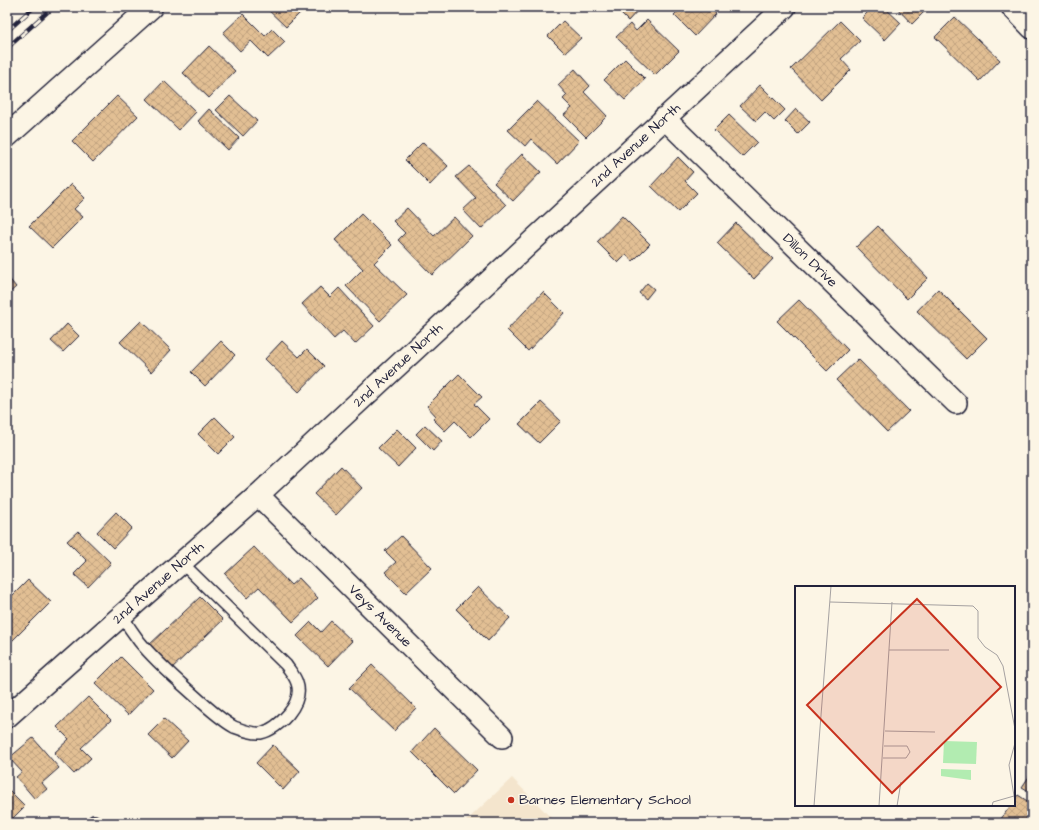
<svg xmlns="http://www.w3.org/2000/svg" width="1039" height="830" font-family="'Architects Daughter',sans-serif">
  <style>
    .built { fill: #f4e5cd }
    .building { fill: url(#building-cross-hatch); stroke: #22223b }
    .lines { fill: none; stroke-linecap: round; stroke-linejoin: round }
    .service-casing { stroke: #22223b; stroke-width: 14 }
    .minor-casing { stroke: #22223b; stroke-width: 24 }
    .tertiary-casing { stroke: #22223b; stroke-width: 25 }
    .service { stroke: #fcf5e5; stroke-width: 11 }
    .minor { stroke: #fcf5e5; stroke-width: 21 }
    .tertiary { stroke: #fcf5e5; stroke-width: 22 }
    .rail-casing { stroke: #22223b; stroke-width: 4.5 }
    .rail { stroke: #fcf5e5; stroke-width: 3; stroke-dasharray: 9; stroke-linecap: butt }
    .poi-dot { fill: #c8321e; stroke: #fcf5e5; stroke-width: 1.5 }
    .labels { text-anchor: middle; dominant-baseline: central; stroke-width: 3; stroke-linejoin: round; paint-order: stroke }
    .street-label { font-size: 14px; fill: #22223b; stroke: #fcf5e5 }
    .poi-label { font-size: 14px; fill: #22223b; stroke: #fcf5e5; text-anchor: start }
    .inset-road { fill: none; stroke: #a5a1a1; stroke-width: 1 }
    .view { fill: #c8321e; fill-opacity: 0.15; stroke: #c8321e; stroke-width: 2 }
    .inset-edge { fill: none; stroke: #22223b; stroke-width: 2 }
  </style>
  <defs>
    <pattern id="building-cross-hatch" width="8" height="8" patternUnits="userSpaceOnUse"><rect width="8" height="8" fill="#e2bf94"/><path d="M0 0l8 8M0 8l8-8" fill="none" stroke="#c2a480"/></pattern>
  </defs>
  <rect width="100%" height="100%" fill="#fcf5e5"/>
  <filter id="ink" filterUnits="userSpaceOnUse"><feTurbulence type="fractalNoise" baseFrequency=".025" numOctaves="2"/><feDisplacementMap in="SourceGraphic" scale="8" xChannelSelector="R" yChannelSelector="G"/><feConvolveMatrix kernelMatrix="1 2 1 2 8 2 1 2 1" color-interpolation-filters="sRGB"/></filter>
  <g filter="url(#ink)">
    <path class="built" d="M512,778L556,823H464Z"/>
    <path class="building" d="M265,7H306L286,27Z
      M614,7H641L628,21Z
      M682,7H710L716,14L695,36L674,15Z
      M873,7H884L901,23L885,40L862,18Z
      M896,7H929L912,24Z
      M243,14L265,36L272,29L285,42L268,58L251,41L240,51L223,33Z
      M955,17L1000,60L980,81L935,37Z
      M647,20L679,51L655,75L616,37L630,24L636,31Z
      M563,21L581,38L565,53L548,36Z
      M840,21L860,41L841,59L851,70L821,100L791,69Z
      M209,46L235,71L209,98L183,73Z
      M625,59L645,79L625,100L604,80Z
      M575,69L590,86L584,92L607,116L586,137L564,115L572,108L563,99L567,95L558,85Z
      M164,81L196,112L179,130L147,99Z
      M760,85L785,110L774,121L765,112L756,121L740,106Z
      M117,96L138,116L93,162L72,141Z
      M230,96L257,121L243,136L216,110Z
      M537,101L579,141L557,164L531,139L525,146L508,130Z
      M209,109L239,138L228,150L198,121Z
      M796,109L810,122L798,134L785,121Z
      M729,115L757,142L742,157L714,130Z
      M423,142L448,166L430,185L405,160Z
      M522,154L541,172L513,201L494,183Z
      M678,157L693,172L685,181L697,193L678,212L651,186Z
      M469,166L506,205L481,229L463,210L476,198L456,177Z
      M71,184L85,198L74,209L83,217L52,248L29,226Z
      M407,208L434,236L454,217L472,236L432,275L398,240L405,233L393,221Z
      M361,214L392,245L374,263L407,295L380,321L346,286L363,269L335,240Z
      M622,216L650,244L633,261L626,255L618,263L597,242Z
      M736,223L773,259L754,279L717,243Z
      M878,226L928,278L907,299L856,247Z
      M7,276L16,287L7,295Z
      M647,283L654,289L646,299L639,293Z
      M320,287L330,297L339,288L374,326L355,344L343,331L334,339L302,304Z
      M938,289L987,338L966,359L917,311Z
      M543,292L564,313L528,351L507,330Z
      M799,300L848,350L827,371L777,321Z
      M141,321L171,350L151,372L120,342Z
      M67,324L79,336L63,352L51,341Z
      M221,341L235,355L205,386L191,372Z
      M282,341L299,357L307,349L324,366L299,392L265,359Z
      M858,359L909,411L887,432L836,380Z
      M459,374L482,397L474,404L489,419L471,437L455,421L445,431L433,419L436,416L427,406Z
      M541,402L561,421L539,443L519,424Z
      M215,417L235,437L218,454L198,434Z
      M425,425L442,441L433,451L416,434Z
      M397,429L416,448L398,467L378,448Z
      M341,466L362,488L336,515L314,494Z
      M116,512L132,528L113,548L97,532Z
      M78,531L111,563L88,587L74,574L87,561L67,541Z
      M401,536L432,568L406,593L385,572L396,562L385,551Z
      M254,547L291,585L299,578L318,598L293,622L259,587L247,598L225,574Z
      M28,580L51,602L10,643L7,640V601Z
      M478,587L510,618L488,641L456,609Z
      M200,597L223,620L170,670L148,646Z
      M331,621L352,641L328,666L297,636L311,622L321,632Z
      M121,657L153,689L128,715L95,683Z
      M372,665L416,708L394,731L349,688Z
      M88,697L111,720L81,748L91,758L74,774L54,753L69,739L57,727Z
      M164,719L188,741L172,758L148,735Z
      M434,728L477,770L454,794L412,752Z
      M33,738L59,768L42,783L47,789L35,799L16,777L22,772L9,758Z
      M273,745L300,771L283,790L256,763Z
      M1032,772V793L1022,787Z
      M7,788L25,806L8,823H7Z
      M1018,795L1032,804V823H998L1011,805H1014V800Z"/>
    <g class="lines">
      <defs>
        <path id="service" d="M122,616C127,624 133,633 139,641C156,662 176,679 196,697C208,708 220,719 234,727C242,730 252,734 261,733C279,729 304,703 297,683C295,676 290,671 286,665L182,563
          M92,823L94,821"/>
        <g id="minor">
          <path d="M1012,7L1032,28"/>
          <path id="s1" d="M664,118L956,403"/>
          <path id="s2" d="M258,495L502,737"/>
          <path id="s3" d="M7,717L258,495L785,7"/>
        </g>
        <path id="tertiary" d="M7,136L151,7"/>
      </defs>
      <use href="#service" class="service-casing"/>
      <use href="#minor" class="minor-casing"/>
      <use href="#tertiary" class="tertiary-casing"/>
      <use href="#service" class="service"/>
      <use href="#minor" class="minor"/>
      <use href="#tertiary" class="tertiary"/>
      <defs>
        <path id="rail" d="M7,31L34,7
          M7,48L53,7"/>
      </defs>
      <use href="#rail" class="rail-casing"/>
      <use href="#rail" class="rail"/>
    </g>
  </g>
  <circle class="poi-dot" cx="511" cy="800" r="4"/>
  <g class="labels">
    <g class="street-label">
      <text stroke="none"><textPath href="#s3" startOffset="850">2nd Avenue North</textPath></text>
      <text stroke="none"><textPath href="#s1" startOffset="204">Dillon Drive</textPath></text>
      <text stroke="none"><textPath href="#s3" startOffset="526">2nd Avenue North</textPath></text>
      <text stroke="none"><textPath href="#s3" startOffset="202">2nd Avenue North</textPath></text>
      <text stroke="none"><textPath href="#s2" startOffset="172">Veys Avenue</textPath></text>
    </g>
    <g class="poi-label">
      <text x="519" y="800">Barnes Elementary School</text>
    </g>
  </g>
  <g transform="translate(795 586)">
    <rect width="220" height="220" fill="#fcf5e5"/>
    <path d="M146,183L176,184V194L146,190Z" fill="#b2ecb1"/>
    <path d="M149,155L182,156L181,178L148,177Z" fill="#b2ecb1"/>
    <path class="inset-road" d="M35,16L178,20L183,25V52L190,61L202,69L208,80L220,143M94,64H154M90,145L140,146M220,157L214,179L220,216M88,172H111L115,166L112,160H89M19,220L36,0M84,220L97,16M102,220L106,196M197,220L198,216L219,210"/>
    <path class="view" d="M122,13L206,101L97,207L12,119Z"/>
    <rect width="220" height="220" class="inset-edge"/>
  </g>
  <rect width="1039" height="830" fill="none" stroke="#fcf5e5" stroke-width="24"/>
  <rect x="12" y="12" width="1015" height="806" fill="none" stroke="#22223b" stroke-width="1.5" filter="url(#ink)"/>
</svg>
